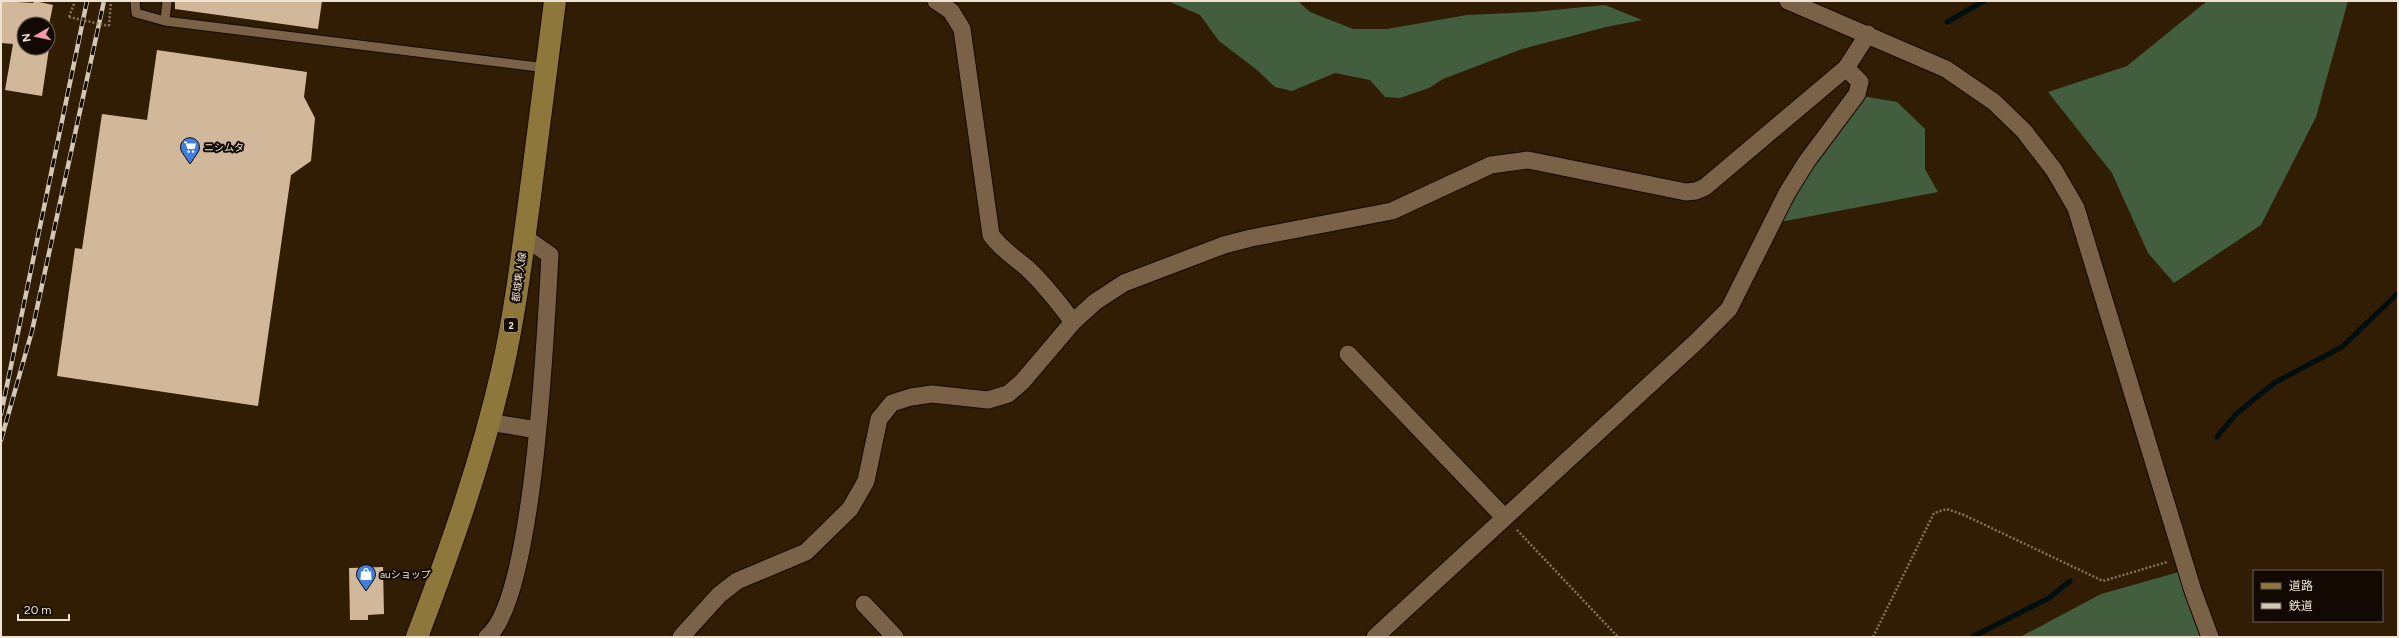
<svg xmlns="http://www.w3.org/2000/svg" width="2399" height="638" font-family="Figtree,'Noto Sans JP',sans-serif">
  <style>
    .forest { fill: #435e3f }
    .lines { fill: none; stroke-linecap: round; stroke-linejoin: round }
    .stream { stroke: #010e0f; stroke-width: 5 }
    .building { fill: #d1b89a }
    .lane-casing { stroke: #150700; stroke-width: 11 }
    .street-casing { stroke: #150700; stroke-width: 19 }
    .primary-casing { stroke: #150700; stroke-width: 24 }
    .path { stroke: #84735e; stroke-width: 2.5; stroke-dasharray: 2 2; stroke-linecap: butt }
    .lane { stroke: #796247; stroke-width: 9 }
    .street { stroke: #796247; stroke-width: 17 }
    .primary { stroke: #8d773a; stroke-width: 22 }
    .rail-casing { stroke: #d4c7b6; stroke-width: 4.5 }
    .rail { stroke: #110902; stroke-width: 3; stroke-dasharray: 9; stroke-linecap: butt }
    .path-bridge { stroke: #84735e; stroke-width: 2.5; stroke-dasharray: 2 2; stroke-linecap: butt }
    .labels { text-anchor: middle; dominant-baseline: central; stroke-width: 4; stroke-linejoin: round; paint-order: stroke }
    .shield { fill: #110902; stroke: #aca194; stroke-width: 1 }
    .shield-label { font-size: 9px; font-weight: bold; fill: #efe2d3 }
    .poi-label { font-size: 10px; fill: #efe2d3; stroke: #110902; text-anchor: start }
    .street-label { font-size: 10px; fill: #efe2d3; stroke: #110902 }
  </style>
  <rect width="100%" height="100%" fill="#301d03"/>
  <path class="forest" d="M1168,1H1298L1310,12L1353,29H1387L1467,15L1533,12L1605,5L1642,20L1606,27L1522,49L1443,79L1429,88L1400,98L1385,97L1370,80L1335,73L1292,91L1275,87L1257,70L1219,41L1200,15Z
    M2207,1H2348L2316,117L2261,225L2174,283L2148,253L2112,173L2048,92L2127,66Z
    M1862,96L1897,102L1925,129V169L1938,192L1780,222L1805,178Z
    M2179,572L2205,637H2020L2101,594Z"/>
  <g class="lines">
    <path class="stream" d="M1947,22L1984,1
      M2217,437L2235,415L2274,383L2342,347L2398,293
      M1972,637L2049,598L2070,581"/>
  </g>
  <path class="building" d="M2,1L33,3L35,1L53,5L48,30V24H24V48H48V42H50L42,96L5,90L13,44L1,43Z
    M175,1H322L318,29L175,9Z
    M157,50L307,72L304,97L315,118L311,161L291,175L258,406L57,376L75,248L82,249L102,114L147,120Z
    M383,567L384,614L368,615V620H350L349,568Z"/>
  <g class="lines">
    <defs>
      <path id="lane" d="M135,1L136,13L165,21L546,68
        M165,21L167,1"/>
      <path id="street" d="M936,1L951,11L962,29L991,235C1001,249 1014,257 1027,268C1045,285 1059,303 1073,322
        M1788,1L1946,69L1994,102L2024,131L2054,170L2076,208L2193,591L2210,637
        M1348,354L1504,517
        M489,422L537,430
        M864,604L895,637
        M487,637C535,599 546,323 550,255L524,237
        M681,637L719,595L737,581L806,552L850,509L866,481L879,419L892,403L911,397L932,394L988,400L1008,394L1022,382L1073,322L1095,302L1124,283L1224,245L1251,238L1392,211L1491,165L1528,160L1686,192L1696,191L1705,187L1846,68L1868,34
        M1375,637L1696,342L1729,309L1787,193L1807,161L1857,94L1860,82L1846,68"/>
      <path id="primary" d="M417,637C450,550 481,463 502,371C515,314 522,255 530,196C538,131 547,66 555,1"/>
    </defs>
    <use href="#lane" class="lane-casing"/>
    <use href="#street" class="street-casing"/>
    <use href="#primary" class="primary-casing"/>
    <path class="path" d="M69,17L75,1
      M109,26L111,1
      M1517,530L1618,637
      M1873,637L1934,513L1947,509L1964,515L2103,581L2167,562"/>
    <use href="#lane" class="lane"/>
    <use href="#street" class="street"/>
    <use href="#primary" class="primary"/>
    <defs>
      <path id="rail" d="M1,414L87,1
        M1,440L32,331L104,1"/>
    </defs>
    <use href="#rail" class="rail-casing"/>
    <use href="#rail" class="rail"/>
    <path class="path-bridge" d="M69,17L109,26"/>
  </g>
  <defs>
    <symbol id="supermarket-pin" viewBox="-11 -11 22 30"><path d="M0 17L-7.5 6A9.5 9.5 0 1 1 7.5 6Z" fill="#3f7fe0" stroke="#110902"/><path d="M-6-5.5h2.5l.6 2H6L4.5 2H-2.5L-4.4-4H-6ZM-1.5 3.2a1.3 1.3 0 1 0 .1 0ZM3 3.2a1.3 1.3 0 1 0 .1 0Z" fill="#fff"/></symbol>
    <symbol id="shop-pin" viewBox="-11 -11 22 30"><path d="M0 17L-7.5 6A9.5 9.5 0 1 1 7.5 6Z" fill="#3f7fe0" stroke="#110902"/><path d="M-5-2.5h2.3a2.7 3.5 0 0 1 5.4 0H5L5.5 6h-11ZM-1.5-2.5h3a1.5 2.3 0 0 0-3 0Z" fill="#fff"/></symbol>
  </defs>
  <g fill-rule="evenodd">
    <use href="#supermarket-pin" x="179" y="136" width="22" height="30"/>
    <use href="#shop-pin" x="355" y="563" width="22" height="30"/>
  </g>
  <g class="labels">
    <rect class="shield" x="504" y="318" width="14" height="14" rx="3"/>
    <g class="shield-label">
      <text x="511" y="325">2</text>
    </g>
    <g class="poi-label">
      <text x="204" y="147">ニシムタ</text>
      <text x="380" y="574">auショップ</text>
    </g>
    <g class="street-label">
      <text transform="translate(519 277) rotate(-82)">都城隼人線</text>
    </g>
  </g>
  <rect width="2399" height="638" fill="none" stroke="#efe2d3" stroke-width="4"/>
  <rect x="2253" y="570" width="130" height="52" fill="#110902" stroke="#6a6056"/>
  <rect x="2261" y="583" width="20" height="6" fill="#8d773a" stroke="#6a6056"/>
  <text x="2289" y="590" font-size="12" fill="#efe2d3">道路</text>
  <rect x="2261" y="603" width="20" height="6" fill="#d4c7b6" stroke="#6a6056"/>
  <text x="2289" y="610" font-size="12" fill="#efe2d3">鉄道</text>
  <g transform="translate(36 36) rotate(261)"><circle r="19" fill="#110902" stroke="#6a6056"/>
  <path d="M0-3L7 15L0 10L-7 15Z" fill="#f39aaa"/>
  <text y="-6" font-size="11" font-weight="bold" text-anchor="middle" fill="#efe2d3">N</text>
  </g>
  <path d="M18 614v6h51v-6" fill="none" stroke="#efe2d3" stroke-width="2"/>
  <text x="24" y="614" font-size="12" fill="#efe2d3" stroke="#110902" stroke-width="3" paint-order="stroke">20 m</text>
</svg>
